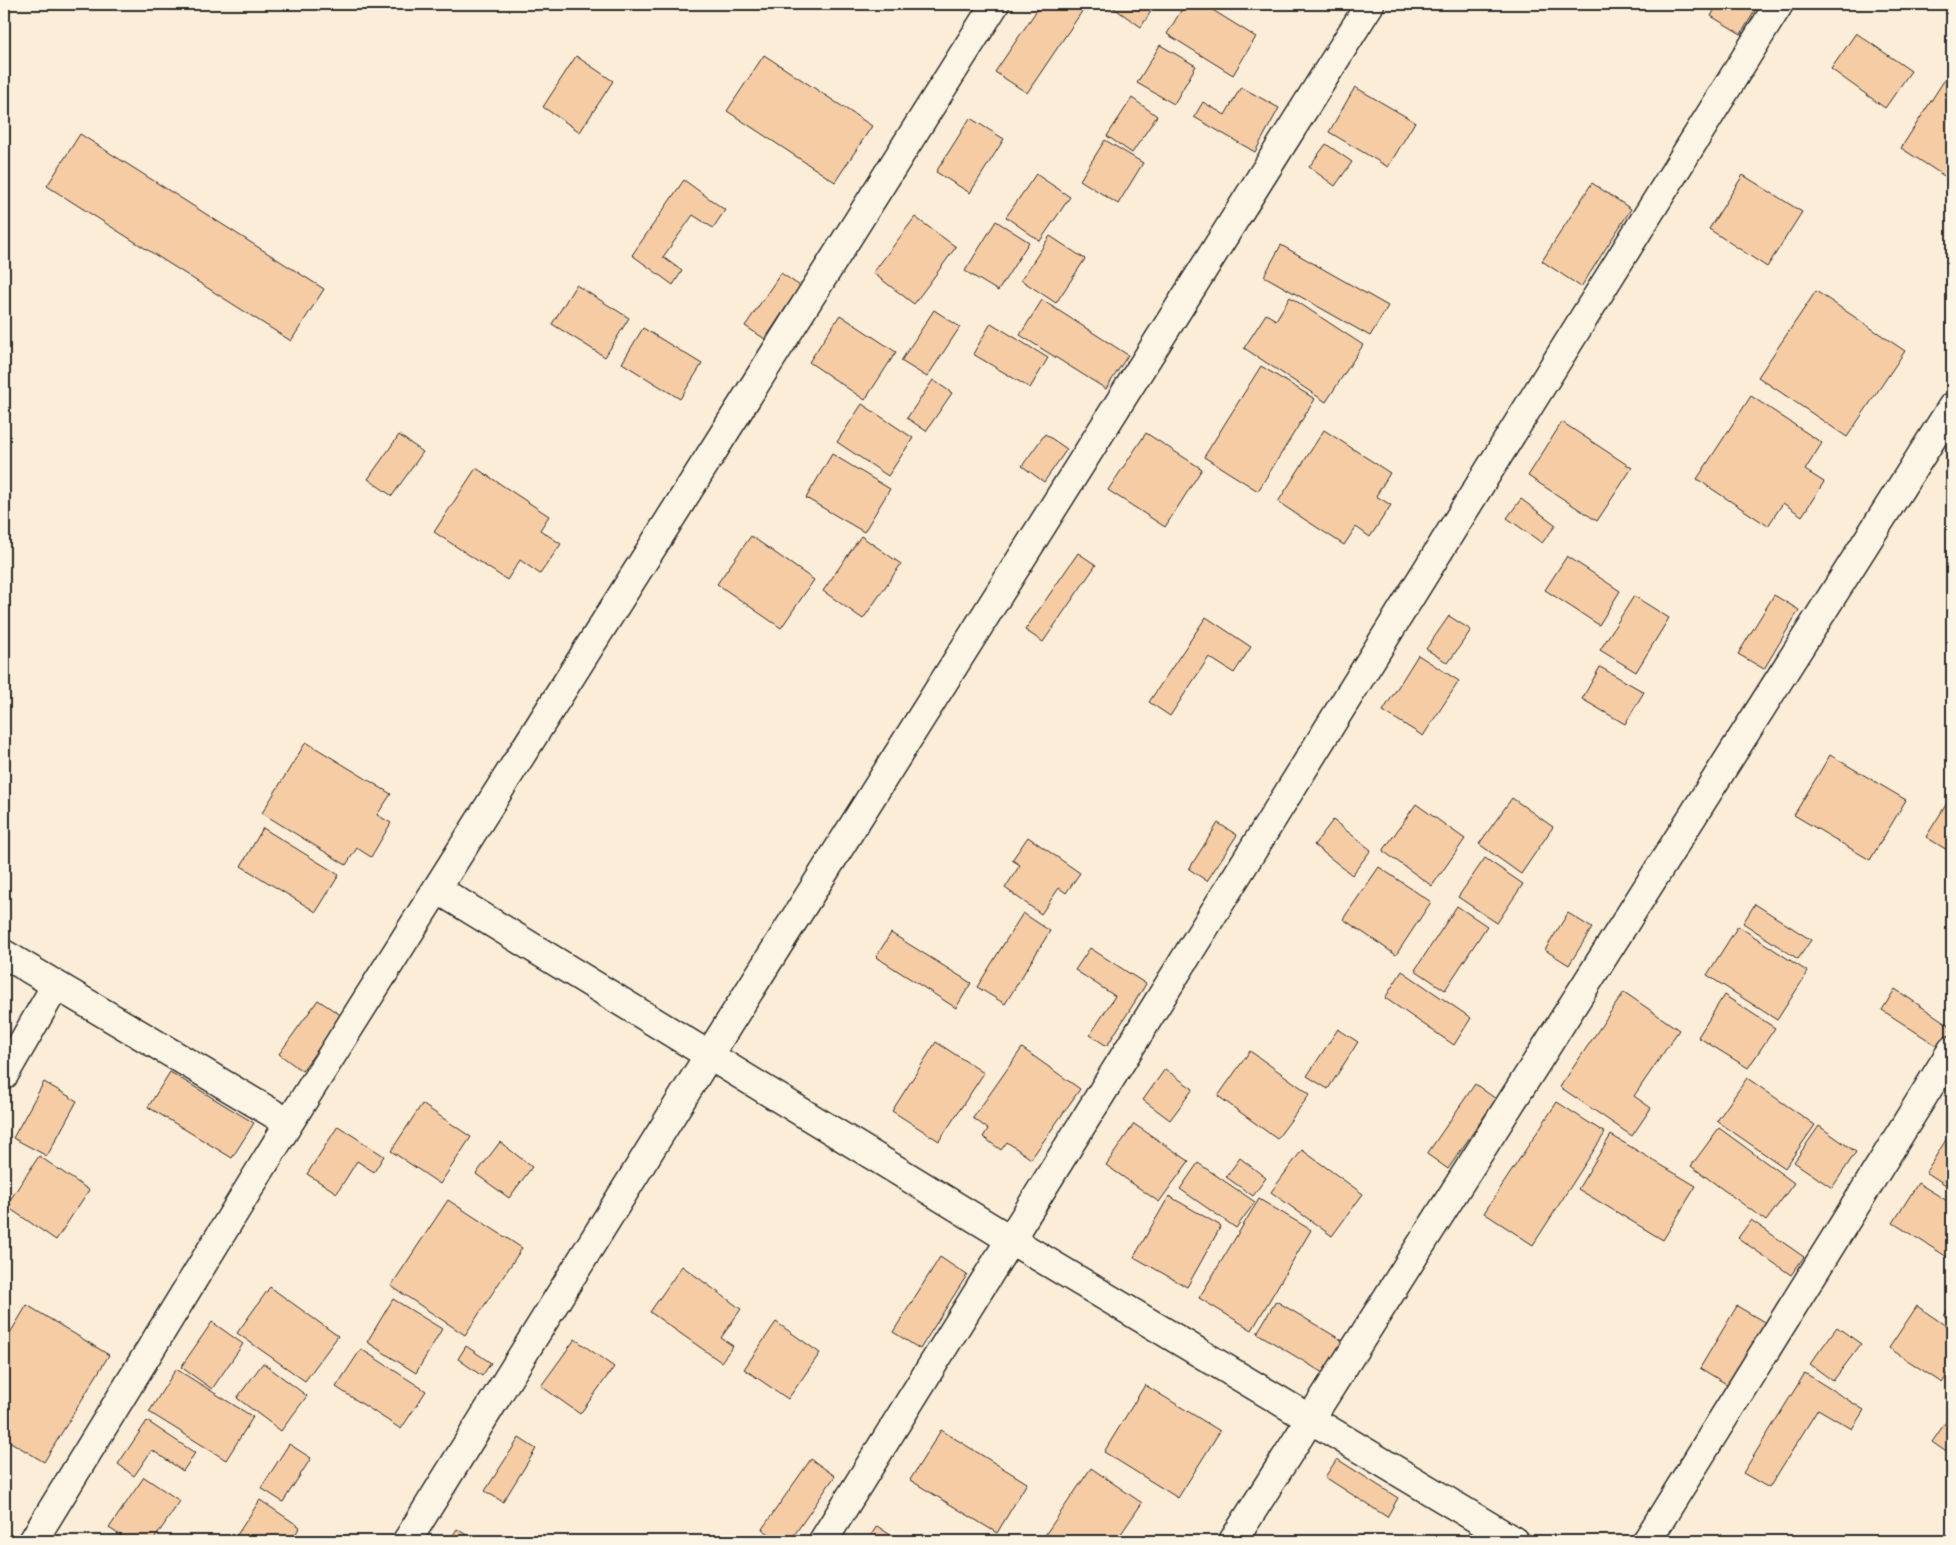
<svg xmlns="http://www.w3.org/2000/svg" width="1956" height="1545" font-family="Sriracha,sans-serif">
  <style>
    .building { fill: #f6cca5; stroke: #2b2b2b }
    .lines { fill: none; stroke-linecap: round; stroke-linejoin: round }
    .minor-casing { stroke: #2b2b2b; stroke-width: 31 }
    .minor { stroke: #fcf5e5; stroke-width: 28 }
  </style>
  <rect width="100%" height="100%" fill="#fbedd8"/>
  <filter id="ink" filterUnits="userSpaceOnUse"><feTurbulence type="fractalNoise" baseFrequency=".02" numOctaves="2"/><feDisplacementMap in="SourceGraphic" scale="10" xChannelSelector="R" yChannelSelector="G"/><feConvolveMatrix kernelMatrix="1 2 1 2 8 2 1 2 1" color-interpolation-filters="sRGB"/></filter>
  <g filter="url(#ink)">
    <path class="building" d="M740,4H751L747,9Z
      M1041,4H1087L1027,93L995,72Z
      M1108,4H1152L1155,5L1141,27Z
      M1185,4H1203L1256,37L1233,75L1167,34Z
      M1718,4H1759L1741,34L1711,16Z
      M1856,33L1911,71L1885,108L1831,69Z
      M1160,45L1196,66L1174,104L1137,83Z
      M764,55L872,126L835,182L727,111Z
      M576,56L613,81L580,132L543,107Z
      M1947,76L1952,80V181L1901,148Z
      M1241,87L1279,108L1255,152L1194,117L1203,102L1225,115Z
      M1355,87L1415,122L1388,167L1329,132Z
      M1132,98L1157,116L1132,153L1107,136Z
      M970,118L1004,139L970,193L936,172Z
      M80,134L324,289L291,341L47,186Z
      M1105,140L1143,163L1118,204L1080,180Z
      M1326,144L1352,162L1335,186L1309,167Z
      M1036,174L1070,197L1040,241L1006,217Z
      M1743,175L1802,212L1767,267L1709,229Z
      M684,180L725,210L713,228L693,215L663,257L682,271L673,285L632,255Z
      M1592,183L1631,209L1581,287L1542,261Z
      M915,217L956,247L914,304L873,273Z
      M996,221L1029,242L998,291L965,271Z
      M1050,236L1085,259L1056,303L1021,280Z
      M1281,245L1388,306L1370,336L1264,276Z
      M781,273L800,286L765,339L745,326Z
      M576,285L629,318L605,357L552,324Z
      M1816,291L1905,351L1847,437L1758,377Z
      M1290,297L1363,345L1326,402L1244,348L1266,314L1276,320Z
      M1042,300L1128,355L1106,389L1020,335Z
      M934,310L960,327L927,377L901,361Z
      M840,315L896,352L865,400L809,362Z
      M991,323L1048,358L1030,388L973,354Z
      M643,328L702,364L680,399L622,363Z
      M1261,366L1315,399L1258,491L1204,457Z
      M933,380L952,393L926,431L907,418Z
      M1751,396L1822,443L1805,470L1824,482L1802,516L1783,503L1768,526L1697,479Z
      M862,404L913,438L888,476L837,442Z
      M1562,422L1632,468L1597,521L1528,476Z
      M1324,430L1390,473L1376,496L1391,505L1370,537L1356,527L1344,545L1278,502Z
      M1146,433L1202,469L1165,527L1108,490Z
      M1045,434L1067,449L1044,482L1022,466Z
      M399,435L423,452L392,496L368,479Z
      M832,454L890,489L864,532L806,498Z
      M476,468L549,516L540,530L561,544L540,574L520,560L507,580L434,532Z
      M1521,499L1556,525L1542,543L1507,518Z
      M751,536L814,580L781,628L717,584Z
      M861,536L901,564L863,619L823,591Z
      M1078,553L1096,565L1043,642L1025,630Z
      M1567,556L1620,591L1599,625L1545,590Z
      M1774,595L1799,610L1764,669L1738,654Z
      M1634,596L1669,618L1636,672L1600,650Z
      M1449,616L1471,630L1448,663L1426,649Z
      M1206,617L1251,647L1234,673L1209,657L1170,716L1149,702Z
      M1418,655L1459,681L1423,736L1383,711Z
      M1600,667L1644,692L1625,724L1582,699Z
      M306,742L391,794L377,815L391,823L371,857L357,848L346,865L262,813Z
      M1830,755L1906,800L1870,860L1794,815Z
      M1952,795V853L1926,837Z
      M1512,798L1553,827L1521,874L1479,844Z
      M1416,804L1465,839L1432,886L1383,851Z
      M1333,820L1371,850L1352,875L1314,845Z
      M1218,823L1237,835L1207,881L1189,869Z
      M263,828L339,875L316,912L241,866Z
      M1028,837L1080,873L1066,893L1059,888L1041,914L1005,888L1020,865L1012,860Z
      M1485,858L1523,884L1497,923L1458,897Z
      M1379,867L1431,902L1396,955L1343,919Z
      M1755,904L1811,940L1798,959L1743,923Z
      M1457,906L1487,926L1445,990L1415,970Z
      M1023,913L1050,931L1005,1004L977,987Z
      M1568,913L1592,928L1569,965L1545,950Z
      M1738,926L1808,972L1777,1020L1707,975Z
      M891,933L971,983L956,1008L876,957Z
      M1090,948L1146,984L1107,1046L1090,1035L1115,996L1075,970Z
      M1402,971L1471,1018L1454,1045L1385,998Z
      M1895,989L1952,1027V1034L1942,1049L1882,1010Z
      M1624,992L1679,1030L1634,1096L1651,1108L1632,1136L1560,1087Z
      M1724,995L1775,1028L1748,1068L1698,1037Z
      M318,1000L342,1016L302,1071L279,1054Z
      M1338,1029L1358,1042L1328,1089L1307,1076Z
      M936,1042L984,1073L939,1141L892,1111Z
      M1022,1048L1080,1089L1031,1159L1007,1142L1001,1150L983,1137L988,1129L973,1118Z
      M1250,1051L1310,1094L1277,1139L1218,1096Z
      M1165,1069L1193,1089L1170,1120L1143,1100Z
      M170,1072L254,1123L232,1158L148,1107Z
      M1747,1078L1815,1125L1785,1168L1717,1121Z
      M44,1082L77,1101L47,1156L13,1138Z
      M1475,1084L1496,1099L1448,1169L1427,1154Z
      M1557,1102L1605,1133L1533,1245L1484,1213Z
      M422,1104L471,1137L440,1184L391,1151Z
      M1134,1124L1189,1161L1159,1202L1106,1165Z
      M338,1126L384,1156L374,1172L357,1161L337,1193L307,1174Z
      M1819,1126L1856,1152L1832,1188L1794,1162Z
      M1719,1128L1794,1183L1766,1221L1691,1166Z
      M1952,1130V1189L1926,1172Z
      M1611,1135L1696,1186L1663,1240L1578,1189Z
      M500,1142L532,1167L509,1198L476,1174Z
      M1302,1150L1363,1194L1332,1236L1271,1192Z
      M39,1156L89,1190L56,1240L6,1206Z
      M1240,1158L1266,1178L1253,1196L1226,1177Z
      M1198,1163L1255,1202L1236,1228L1180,1189Z
      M1918,1183L1952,1204V1260L1893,1223Z
      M1169,1196L1221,1226L1187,1287L1134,1257Z
      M1259,1199L1311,1230L1252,1330L1199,1298Z
      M448,1200L522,1248L465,1335L391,1286Z
      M1751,1220L1804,1257L1791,1275L1738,1238Z
      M940,1257L967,1275L920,1349L893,1332Z
      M682,1266L741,1309L721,1338L733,1346L721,1362L650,1312Z
      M270,1287L338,1336L305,1381L237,1333Z
      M393,1299L442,1329L416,1373L367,1342Z
      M1276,1301L1343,1341L1323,1373L1257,1333Z
      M1952,1303V1321L1944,1316Z
      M27,1305L109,1355L44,1462L4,1438V1343Z
      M1737,1306L1766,1323L1728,1385L1700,1368Z
      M1917,1306L1952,1330V1368L1942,1383L1889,1348Z
      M212,1322L243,1344L212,1389L181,1367Z
      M776,1322L820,1353L788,1399L744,1369Z
      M1837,1327L1861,1344L1833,1381L1810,1364Z
      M575,1339L614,1367L580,1414L541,1386Z
      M466,1346L491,1363L482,1376L458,1359Z
      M361,1349L426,1391L401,1429L336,1387Z
      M263,1363L307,1396L281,1431L237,1398Z
      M176,1369L253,1417L226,1460L149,1412Z
      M1805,1373L1864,1410L1852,1429L1818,1409L1769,1488L1743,1473Z
      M1145,1385L1220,1431L1178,1498L1104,1452Z
      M1952,1413V1456L1932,1442Z
      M147,1421L195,1453L183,1471L152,1450L134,1476L118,1464Z
      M941,1430L1027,1483L997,1533L910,1480Z
      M519,1438L536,1449L503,1502L485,1491Z
      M289,1444L311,1458L283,1502L261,1488Z
      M811,1459L835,1476L790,1541H779L762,1529Z
      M1337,1459L1398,1498L1387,1517L1325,1477Z
      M1091,1468L1142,1503L1116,1541H1041Z
      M144,1477L180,1501L153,1541H129L109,1528Z
      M260,1500L300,1527L291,1541H233Z
      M877,1526L898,1540L897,1541H867Z
      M457,1529L476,1541H449Z"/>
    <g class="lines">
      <defs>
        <path id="minor" d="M437,889L1011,1240L1514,1541
          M4,954L289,1123
          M4,1075L56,985
          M33,1541L289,1123L995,4
          M407,1541L709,1055L1370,4
          M823,1541L1779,4
          M1233,1541L1952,407
          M1647,1541L1952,1050"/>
      </defs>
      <use href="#minor" class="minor-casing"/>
      <use href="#minor" class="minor"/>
    </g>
  </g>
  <rect width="1956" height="1545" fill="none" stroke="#fcf5e5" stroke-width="20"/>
  <rect x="10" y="10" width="1936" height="1525" fill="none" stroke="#2b2b2b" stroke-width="2" filter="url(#ink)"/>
</svg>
